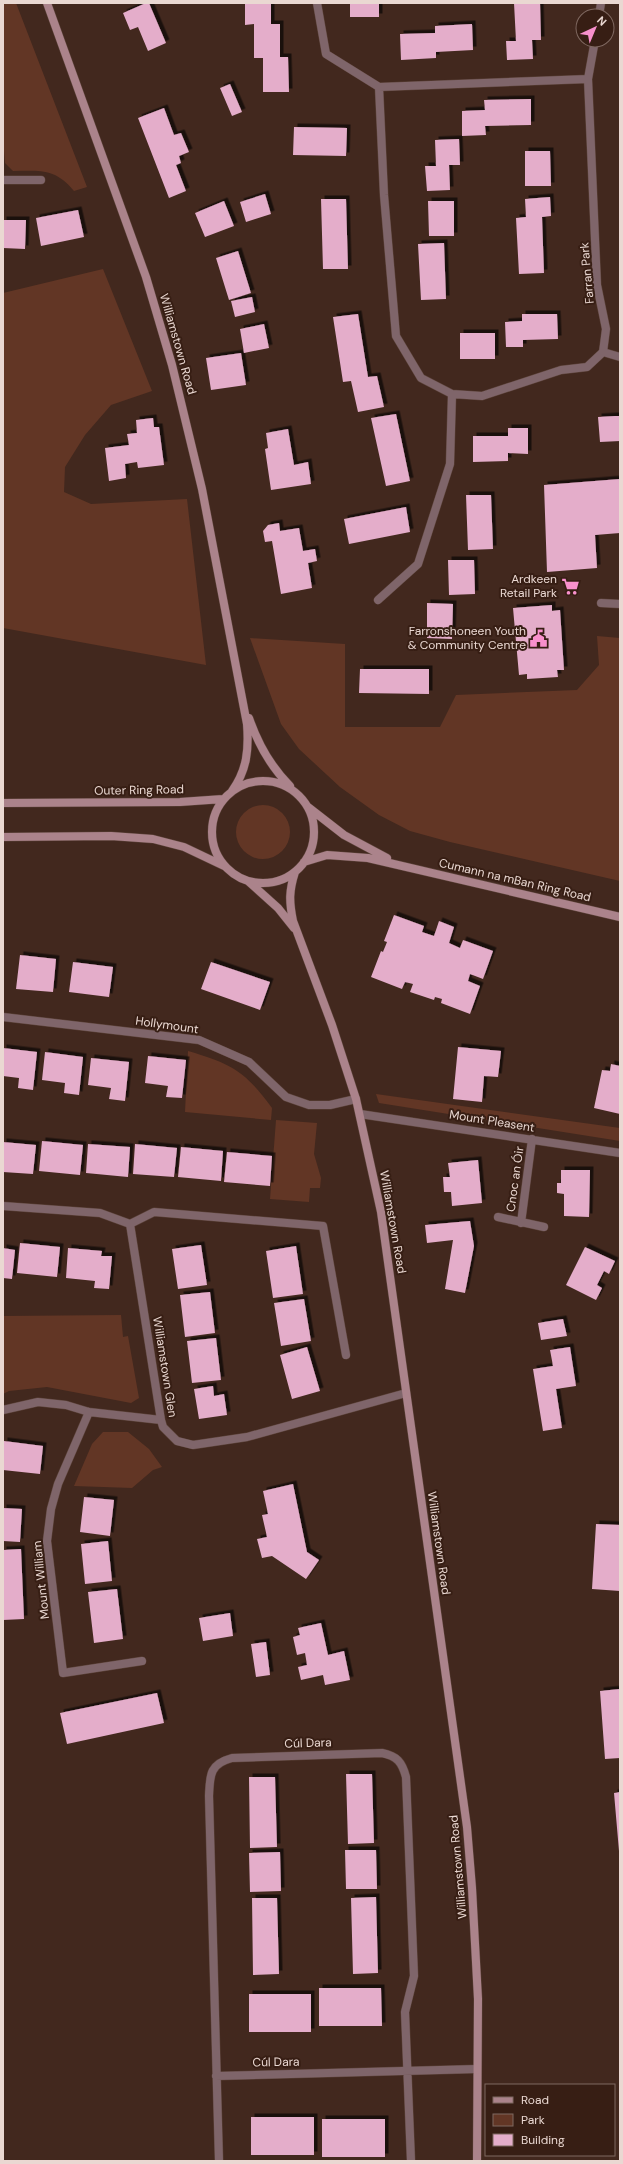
<svg xmlns="http://www.w3.org/2000/svg" width="623" height="2164" font-family="'DM Sans',sans-serif">
  <style>
    .green { fill: #623625 }
    .building { fill: #e4adca; filter: url(#shadow) }
    .lines { fill: none; stroke-linecap: round; stroke-linejoin: round }
    .street-casing { stroke: #5d443b; stroke-width: 9 }
    .secondary-casing { stroke: #5d443b; stroke-width: 9 }
    .street { stroke: #7f656a; stroke-width: 8 }
    .secondary { stroke: #ab838b; stroke-width: 8 }
    .labels { text-anchor: middle; dominant-baseline: central; stroke-width: 4; stroke-linejoin: round; paint-order: stroke }
    .street-label { font-size: 12px; fill: #ead8d2; stroke: #371e14 }
    .poi-label { font-size: 12px; fill: #ead8d2; stroke: #371e14; text-anchor: end }
  </style>
  <defs>
    <filter id="shadow"><feDropShadow dx="3.5" dy="-3.5" stdDeviation="0" flood-color="#0009"/></filter>
  </defs>
  <rect width="100%" height="100%" fill="#42281e"/>
  <path class="green" d="M3,3H16L87,187L74,191C55,168 40,171 13,171L5,163L3,140Z
    M103,269L152,391L111,405L85,435L65,467L64,492L91,504L187,499L206,665L3,628V293Z
    M597,636L620,638V881L450,842L410,831L379,815L340,787L299,749L281,724L250,638L345,644V727H440L456,695L577,690L599,665Z
    M236 832a27 27 0 1 1 54 0a27 27 0 1 1-54 0Z
    M188,1051C232,1064 245,1071 272,1108L271,1120L185,1112Z
    M376,1094L620,1128V1141L379,1103Z
    M276,1120L317,1123L314,1154L321,1178L320,1188H310L309,1202L270,1199Z
    M121,1315L123,1337L128,1336L139,1398L131,1403L47,1387L9,1391L3,1394V1316Z
    M103,1432H128L149,1449L162,1467L153,1470L132,1488L74,1486L92,1444Z"/>
  <path class="building" d="M146,3H149L166,43L148,51L138,27L130,30L123,13Z
    M245,3H271V24H280V57H288L289,92H263V58H254V24L245,25Z
    M350,3H379V17H350Z
    M514,3H540L541,40H532L533,59L507,60L506,41H516Z
    M472,24L473,50L436,52V58L401,60L400,34L435,33V26Z
    M230,84L242,112L232,116L220,88Z
    M531,99V125L485,126L486,135L462,136V111L485,110L484,100Z
    M164,108L174,135L181,133L189,152L179,156L181,163L176,165L186,191L169,198L138,118Z
    M294,127L347,128L346,156L293,155Z
    M459,139L460,165H449L450,190L427,191L425,166H436L435,140Z
    M525,151H550L551,186H525Z
    M265,194L271,214L246,222L240,202Z
    M550,197L551,216L542,217L544,273L519,274L516,218L526,217L525,199Z
    M321,199H346L348,269H323Z
    M224,201L234,226L205,237L195,213Z
    M428,201H454V236H429Z
    M78,210L84,237L41,246L36,218Z
    M3,220H26L25,249L3,248Z
    M444,243L446,299L421,300L418,244Z
    M238,251L251,293L229,300L216,258Z
    M252,297L255,312L235,317L231,301Z
    M358,314L368,377L377,376L384,407L358,412L351,381L343,382L333,317Z
    M522,314H557L558,339L523,340V347H506L505,322L522,321Z
    M264,324L269,348L244,353L240,329Z
    M460,333H495V359H460Z
    M241,353L246,385L211,390L206,358Z
    M396,414L410,481L386,486L371,418Z
    M615,416H620V441L600,442L598,417Z
    M153,418L154,427H159L164,465L138,468L137,462L125,464L126,478L109,481L105,448L129,445L127,434L137,433L136,420Z
    M508,428H528V454L508,453V461L473,462V436H508Z
    M288,429L294,465L308,462L311,484L271,490L265,449L268,448L266,433Z
    M620,479V533L595,535L597,568L547,572L544,485Z
    M466,495H491L493,549L468,550Z
    M406,507L410,532L349,544L344,519Z
    M279,523L280,531L299,528L303,551L315,549L317,561L308,563L312,588L281,594L272,541L265,542L263,531L268,525Z
    M448,560H474L475,594L449,595Z
    M427,603L453,604L452,639L427,638Z
    M552,605V611L560,610L564,670H557L558,677L527,679V674L519,675L513,608Z
    M360,669H429V694L359,693Z
    M394,915L424,926L422,932L434,936L439,921L454,927L449,943L460,948L463,940L493,951L483,979L470,974L468,981L480,986L470,1014L441,1003L442,999L435,997L434,1000L410,992L413,984L405,982L402,989L371,977L381,951L383,952L387,942L384,941Z
    M20,955L56,959L53,992L16,989Z
    M73,962L113,967L109,997L69,992Z
    M211,962L270,982L260,1010L201,989Z
    M458,1047L501,1051L498,1077L484,1076L482,1102L453,1099Z
    M3,1048L37,1052L33,1090L18,1088L19,1078L3,1076Z
    M45,1052L83,1057L79,1095L64,1093L65,1083L42,1080Z
    M148,1056L186,1060L182,1098L166,1097L168,1086L145,1083Z
    M91,1058L129,1062L125,1101L109,1099L111,1088L88,1085Z
    M611,1064L620,1066V1114L594,1108L602,1070L610,1071Z
    M42,1141L83,1145L80,1175L39,1171Z
    M3,1142L36,1145L33,1174L3,1172Z
    M88,1144L130,1147L128,1177L86,1173Z
    M135,1144L177,1148L174,1177L133,1174Z
    M181,1147L223,1151L221,1181L178,1177Z
    M227,1152L272,1156L270,1186L224,1182Z
    M478,1160L482,1203L452,1206L451,1192H444L443,1177H450L448,1163Z
    M561,1170H590L589,1217L564,1216V1194L557,1193V1183H561Z
    M470,1221L474,1246L465,1293L445,1289L453,1240L427,1243L425,1225Z
    M20,1243L60,1247L57,1277L17,1273Z
    M201,1245L207,1285L178,1289L172,1249Z
    M296,1246L303,1294L273,1298L266,1251Z
    M585,1247L615,1261L609,1274L604,1271L597,1285L602,1288L596,1300L566,1285Z
    M3,1248L15,1250L12,1279L3,1278Z
    M68,1248L102,1251L101,1256H112L109,1289L94,1288L95,1281L66,1278Z
    M210,1292L215,1333L185,1337L180,1295Z
    M304,1299L311,1341L281,1346L274,1303Z
    M563,1319L567,1336L541,1340L538,1323Z
    M216,1338L221,1380L192,1383L187,1341Z
    M307,1347L320,1391L292,1399L280,1355Z
    M570,1347L576,1386L556,1389L562,1428L543,1431L533,1369L553,1366L550,1350Z
    M213,1386L214,1396L224,1394L227,1415L199,1419L194,1389Z
    M4,1441L43,1446L40,1474L3,1470Z
    M293,1484L307,1552L319,1560L306,1579L272,1556L262,1558L257,1539L267,1537L262,1515L268,1514L263,1491Z
    M84,1497L114,1500L110,1536L80,1532Z
    M3,1508L22,1509L20,1542L3,1541Z
    M596,1524L620,1525V1591L592,1589Z
    M108,1541L112,1581L85,1584L81,1544Z
    M21,1549L24,1619L3,1620V1550Z
    M117,1589L123,1639L94,1643L88,1592Z
    M230,1613L233,1636L203,1641L199,1618Z
    M321,1623L328,1655L344,1651L350,1680L325,1685L323,1675L301,1680L298,1667L307,1665L305,1653L297,1655L293,1637L300,1635L298,1628Z
    M266,1642L270,1675L256,1677L251,1644Z
    M620,1689V1758L605,1759L600,1691Z
    M157,1693L164,1723L67,1744L60,1713Z
    M346,1774H372L374,1843L348,1844Z
    M249,1777H275L277,1847L250,1848Z
    M620,1792V1851H619L614,1793Z
    M345,1850H376L377,1889H346Z
    M280,1852L281,1891L250,1892L249,1853Z
    M376,1897L378,1973L353,1974L351,1898Z
    M252,1898H277L279,1974L253,1975Z
    M319,1988H381L382,2026H319Z
    M249,1994H311V2032H249Z
    M251,2117H314V2155H251Z
    M322,2119H385V2157H322Z"/>
  <g class="lines">
    <defs>
      <path id="street" d="M317,3L326,54L379,87L384,195L396,336L421,378L452,394L482,396L561,370L587,367L603,352L606,329L597,285L588,79L595,40
        M599,16L601,3
        M379,87L588,79
        M3,180H41
        M603,352L620,357
        M378,600L418,564L450,464L452,394
        M601,603L620,604
        M3,1017L199,1040L249,1062L286,1097L309,1105H330L356,1099
        M360,1114L620,1153
        M3,1206L100,1213L130,1224L154,1212L323,1226L346,1355
        M498,1217L544,1227
        M521,1223L532,1139
        M130,1224L161,1420L163,1427L177,1441L193,1445L247,1437L406,1393
        M3,1410L38,1402L66,1405L89,1412L161,1420
        M89,1412L58,1484L51,1509L47,1541L63,1673L142,1661
        M216,2076L477,2069
        M219,2161L209,1796C210,1776 209,1764 232,1758L382,1753C397,1756 402,1762 406,1777L414,1976L405,2012L411,2161"/>
      <path id="secondary" d="M47,3L146,277L172,365L202,489L247,724C249,750 247,770 232,791
        M249,718C258,744 271,767 290,786
        M212 832a51 51 0 1 1 102 0a51 51 0 1 1-102 0Z
        M3,803L180,802L223,799
        M308,807L344,835L387,858
        M3,837L111,836L153,839L184,847L224,866
        M304,862L327,855L368,858L620,917
        M295,872C289,891 289,901 293,921L332,1025L356,1099L381,1212L467,1827L472,1888L478,1999L477,2161
        M248,881L278,908L294,928"/>
    </defs>
    <use href="#street" class="street-casing"/>
    <use href="#secondary" class="secondary-casing"/>
    <use href="#street" class="street"/>
    <use href="#secondary" class="secondary"/>
  </g>
  <defs>
    <symbol id="supermarket-bare" viewBox="-9 -9 18 18"><path d="M-6-5.5h2.5l.6 2H6L4.5 2H-2.5L-4.4-4H-6ZM-1.5 3.2a1.3 1.3 0 1 0 .1 0ZM3 3.2a1.3 1.3 0 1 0 .1 0Z" fill="#f890cc" stroke="#371e14" stroke-width="2.5" paint-order="stroke"/></symbol>
    <symbol id="civic-bare" viewBox="-9 -9 18 18"><path d="M-.6-6.5H3V-4.5H.6V-3L4-1V1h2V6H-6V1h2V-1L-.6-3ZM-1.2 2.5V6h2.4V2.5Z" fill="#f890cc" stroke="#371e14" stroke-width="2.5" paint-order="stroke"/></symbol>
  </defs>
  <g fill-rule="evenodd">
    <use href="#supermarket-bare" x="558" y="574" width="25" height="25"/>
    <use href="#civic-bare" x="526" y="626" width="25" height="25"/>
  </g>
  <g class="labels">
    <g class="street-label">
      <text transform="translate(587 273) rotate(-95)">Farran Park</text>
      <text transform="translate(178 344) rotate(74)">Williamstown Road</text>
      <text transform="translate(139 790) rotate(-1)">Outer Ring Road</text>
      <text transform="translate(515 880) rotate(13)">Cumann na mBan Ring Road</text>
      <text transform="translate(167 1025) rotate(8)">Hollymount</text>
      <text transform="translate(492 1121) rotate(9)">Mount Pleasent</text>
      <text transform="translate(515 1179) rotate(-82)">Cnoc an Óir</text>
      <text transform="translate(393 1222) rotate(80)">Williamstown Road</text>
      <text transform="translate(165 1367) rotate(81)">Williamstown Glen</text>
      <text transform="translate(439 1543) rotate(82)">Williamstown Road</text>
      <text transform="translate(41 1580) rotate(-96)">Mount William</text>
      <text transform="translate(308 1743) rotate(-2)">Cúl Dara</text>
      <text transform="translate(458 1867) rotate(-95)">Williamstown Road</text>
      <text transform="translate(276 2062) rotate(-1)">Cúl Dara</text>
    </g>
    <g class="poi-label">
      <text x="557" y="579">Ardkeen<tspan x="557" dy="14">Retail Park</tspan></text>
      <text x="526" y="631">Farronshoneen Youth<tspan x="526" dy="14">&amp; Community Centre</tspan></text>
    </g>
  </g>
  <rect width="623" height="2164" fill="none" stroke="#ead8d2" stroke-width="8"/>
  <rect x="485" y="2084" width="130" height="72" fill="#371e14" stroke="#7f6860"/>
  <rect x="493" y="2097" width="20" height="6" fill="#ab838b" stroke="#7f6860"/>
  <text x="521" y="2104" font-size="12" fill="#ead8d2">Road</text>
  <rect x="493" y="2114" width="20" height="12" fill="#623625" stroke="#7f6860"/>
  <text x="521" y="2124" font-size="12" fill="#ead8d2">Park</text>
  <rect x="493" y="2134" width="20" height="12" fill="#e4adca" stroke="#7f6860"/>
  <text x="521" y="2144" font-size="12" fill="#ead8d2">Building</text>
  <g transform="translate(595 28) rotate(44)"><circle r="19" fill="#371e14" stroke="#7f6860"/>
  <path d="M0-3L7 15L0 10L-7 15Z" fill="#f890cc"/>
  <text y="-6" font-size="11" font-weight="bold" text-anchor="middle" fill="#ead8d2">N</text>
  </g>
</svg>
